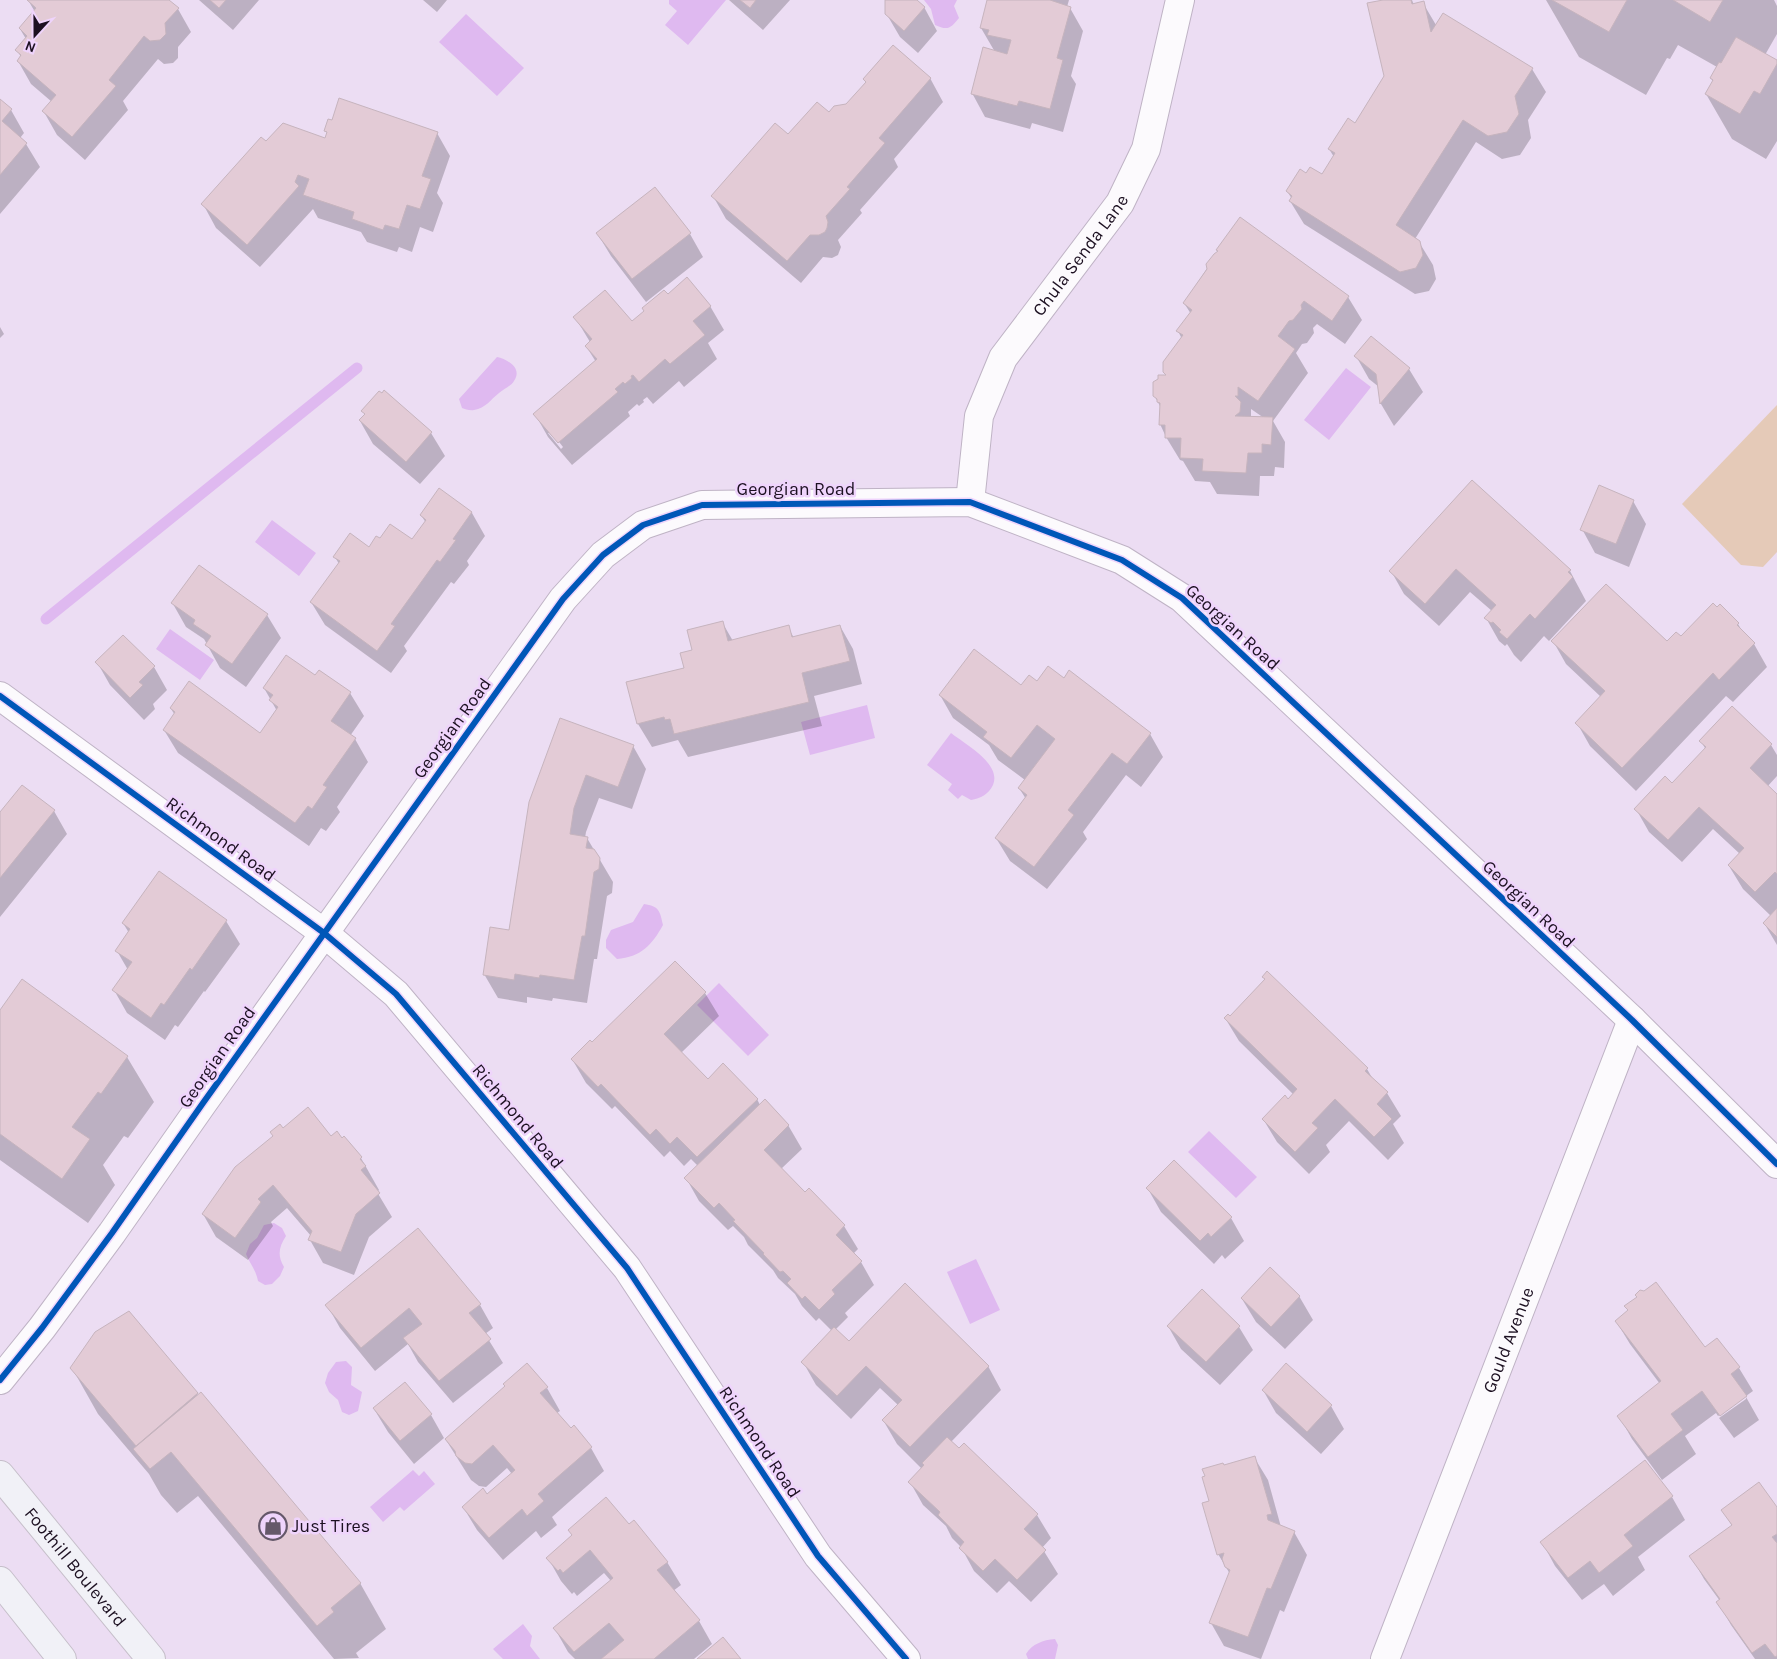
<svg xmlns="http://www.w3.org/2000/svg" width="1777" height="1659" font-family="Karla,sans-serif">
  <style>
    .green { fill: #e5cab8 }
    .water { fill: #dfb9f0 }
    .shadow { fill: #0003; fill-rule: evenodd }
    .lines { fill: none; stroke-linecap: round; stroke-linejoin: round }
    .stream { stroke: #dfb9f0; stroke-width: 11 }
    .building { fill: #e3cbd6; stroke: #c6b4be }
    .minor-casing { stroke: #bfb3c5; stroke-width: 30 }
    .primary-casing { stroke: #c6bfca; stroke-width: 30 }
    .minor { stroke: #fcfafd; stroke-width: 28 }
    .primary { stroke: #f1f1f7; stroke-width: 28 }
    .cycleway-casing { stroke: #efd4fc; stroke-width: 9 }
    .cycleway { stroke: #0057b8; stroke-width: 6 }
    .labels { text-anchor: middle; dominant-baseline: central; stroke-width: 5; stroke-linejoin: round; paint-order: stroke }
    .street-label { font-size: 18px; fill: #1c1021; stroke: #efd4fc }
    .poi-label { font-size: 18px; fill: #1c1021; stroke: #efd4fc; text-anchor: start }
  </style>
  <rect width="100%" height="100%" fill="#ecddf3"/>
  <path class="green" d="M1777,405V552L1763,567L1741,565L1682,504Z"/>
  <path class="water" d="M669,0H726L688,45L665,25L677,11L669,4Z
    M924,0H957L954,6L959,18C951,28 948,31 935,25L931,9Z
    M466,14L524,68L497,96L439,42Z
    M497,357C507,359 523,368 514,381C511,386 504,389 499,393C490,400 486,408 474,410C470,411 465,409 462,408L459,399Z
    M1346,368L1371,387L1329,440L1304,420Z
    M272,520L316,553L299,576L255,542Z
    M170,629L214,660L200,680L156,649Z
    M867,705L875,738L810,755L801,722Z
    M951,733C965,744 1002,764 993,785C988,795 981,798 971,800L962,795L958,799L948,790L952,784L927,765Z
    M644,904C659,906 660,911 663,925C652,945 641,957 617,959L606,948V940L611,930L633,922Z
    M719,983L769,1035L748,1056L697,1005Z
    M1209,1131L1257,1177L1236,1198L1188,1152Z
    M274,1223L282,1228L286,1236C279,1247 277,1255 284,1267L280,1276L272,1284L265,1285L258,1281C256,1270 250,1264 246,1254L250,1244L257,1238L264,1225Z
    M976,1259L1000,1310L970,1324L947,1272Z
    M346,1361L352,1367L351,1385L362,1392L358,1411L349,1415L342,1412L338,1400L329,1392L325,1383L328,1373L336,1362Z
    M413,1470L419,1476L424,1471L435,1484L404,1511L400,1507L383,1522L370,1507Z
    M523,1624L532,1636L530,1646L540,1659H503L493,1649Z
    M1055,1639L1058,1645L1055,1659H1028L1026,1654C1032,1644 1043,1640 1055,1639Z"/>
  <path class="shadow" d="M28,0H168L178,9L191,32L178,47V58L173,63L164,64L158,59L123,101L128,110L85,160L57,135L44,112L52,102L31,84L18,61L21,57L17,50L26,39L20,29L35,12Z
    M199,0H259L233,30Z
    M423,0H447L437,12Z
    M729,0H790L763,30Z
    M887,0H915L924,7L937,31L918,53L900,37L886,13Z
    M989,0H1069L1067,7L1070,8L1083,31L1071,76L1076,84L1063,132L1032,123L1030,129L985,117L972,93L995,52L981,28Z
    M1388,0H1412L1414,5L1423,3L1436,25L1532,69L1546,92L1528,120L1531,138L1520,155L1502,159L1476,142L1415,239L1419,242L1433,265L1436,279L1429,291L1415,294L1304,224L1290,201L1292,199L1287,191L1307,175L1322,176L1334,157L1329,149L1355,124L1385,76Z
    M1546,0H1774L1777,6V34L1765,55L1777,61V141L1766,159L1732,139L1706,94L1713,82L1711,78L1717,67L1678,45L1670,59L1667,58L1646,95L1579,57Z
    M930,78L943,102L894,159L898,167L860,210L862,213L838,240L841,247L838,255L832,258L823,257L801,283L726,219L713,196L788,136L847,105Z
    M0,101L11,110L24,133L20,138L26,144L40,167L0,214Z
    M326,131L437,133L450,156L437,193L443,203L433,232L420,227L412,252L399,247L397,252L367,242L361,232L318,218L313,209L260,267L216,228L203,204L266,143L326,139L328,135Z
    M1240,219L1348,297L1362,320L1345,344L1317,324L1313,328L1314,333L1307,343L1302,344L1296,353L1308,373L1273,421L1285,442L1284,468L1275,467L1274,476H1260L1259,496L1217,494L1210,482L1195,481L1183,461L1180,460L1166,437L1160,424L1161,408L1154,395L1167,376L1182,339L1178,331L1191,314L1184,303ZM1251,409L1264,418H1251Z
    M597,233L690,234L703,257L646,302L611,256Z
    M668,296L710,306L724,330L708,343L717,359L684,387L679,381L653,404L647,397L643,400L644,402L639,406L637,404L628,412L630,416L572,465L548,437L535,414L596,362L586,346L590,342L575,317L632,323ZM548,433H552L563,447L561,449Z
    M0,327L4,334L0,338Z
    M1356,356L1409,369L1423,392L1394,426L1381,404L1379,387L1369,379Z
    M385,392L431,433L445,456L420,484L373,444L360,421L365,415L363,411Z
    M1472,482L1570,571L1586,601L1549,641L1544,636L1521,662L1514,655L1509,647L1507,644L1505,646L1499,641L1486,618L1492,611L1470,592L1439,626L1404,594L1391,571Z
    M440,490L472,513L485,536L467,561L469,565L454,584L451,582L404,646L407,651L391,673L325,625L311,602L339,564L335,557L369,548L380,540L412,541L426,523L421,515Z
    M1633,501L1646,524L1629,567L1595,553L1582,529Z
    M200,566L267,615L281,638L246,687L220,668L204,639L186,627L173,604Z
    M722,622L733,641L788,627L794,638L840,626L853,649L862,684L814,696L822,726L688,757L678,740L652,747L638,724L685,669L694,651Z
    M1738,624L1744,634L1754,644L1767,667L1733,702L1726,696L1636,791L1590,746L1577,723L1601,697L1566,664L1553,641L1667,643Z
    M123,636L154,667L167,690L153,704L155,709L144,720L110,685L97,662Z
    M320,671L350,693L364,716L350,736L355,739L368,762L337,807L340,812L326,831L321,828L309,846L178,753L164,730L175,715L171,709L260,734L277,711L264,688L315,677Z
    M1037,683L1150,734L1163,757L1141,787L1126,775L1083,832L1087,839L1047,889L1010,861L996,838L1026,799L1019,788L1025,780L998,760L989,745L953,718L940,695L1021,687Z
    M1701,741L1771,745L1777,755V776L1767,787L1777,796V945L1764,923L1771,916L1743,889L1729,866L1740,854L1713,829L1682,862L1649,832L1636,809L1672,785L1706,750Z
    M633,746L646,769L632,809L599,798L586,832L585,838H587L613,882L612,893L607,896L597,959H594L587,1003L553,998L552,1001L527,997V1003L498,998L484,974L510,931L530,803Z
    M54,811L67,834L0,917V814Z
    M226,921L240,944L205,992L204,991L178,1027L175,1025L165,1040L127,1013L114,990L128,970L117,951L129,933L123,923Z
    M675,962L705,993L719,1016L681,1053L708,1081L757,1099L760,1105L788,1125L802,1149L781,1169L805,1194L809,1190L844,1226L858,1249L853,1254L861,1262L874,1285L845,1313L848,1317L835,1330L849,1343L988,1366L1001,1390L951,1442L1037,1515L1051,1538L1042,1548L1058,1574L1031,1602L1009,1581L997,1593L974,1571L961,1547L952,1538L946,1526L923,1505L910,1482L922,1469L897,1444L883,1420L898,1405L880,1388L851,1419L816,1385L803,1362L832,1331L819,1318L816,1321L802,1306L795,1294L778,1278L773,1270L748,1245L744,1237L733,1226L728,1230L699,1201L686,1178L698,1166L691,1159L684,1166L670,1151L664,1157L615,1106L612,1109L586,1083L572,1059L592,1044Z
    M1264,977L1367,1069L1374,1081L1387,1093L1401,1116L1393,1124L1404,1143L1388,1160L1349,1121L1326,1145L1330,1152L1309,1174L1277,1142L1263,1119L1294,1095L1239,1041L1225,1018L1230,1017L1265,980Z
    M0,1012L127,1057L154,1102L128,1138L124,1136L103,1165L115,1185L88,1223L0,1160Z
    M283,1130L342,1140L344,1138L361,1158L379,1190L377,1192L392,1217L369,1237L354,1275L323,1263L310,1240L311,1236L287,1208L271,1222L273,1226L248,1260L216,1237L203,1214Z
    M1148,1189L1231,1218L1244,1241L1225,1259L1222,1255L1214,1264L1161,1212Z
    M1202,1291L1239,1327L1253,1350L1220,1385L1181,1349L1168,1326Z
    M1299,1296L1313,1320L1285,1349L1256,1322L1242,1299Z
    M327,1305H480L493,1328L485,1334L503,1363L453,1403L418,1362L408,1344L375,1371L340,1328Z
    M1626,1307L1704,1349L1717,1339L1739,1368L1753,1391L1718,1416L1716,1413L1685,1436L1696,1454L1662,1480L1632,1439L1619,1416L1660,1384L1630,1344L1616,1321L1629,1311Z
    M72,1368L197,1394L360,1583L386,1629L356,1653L359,1658L334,1659L198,1496L177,1513L161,1495L149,1474L98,1414Z
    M547,1388L560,1411L557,1413L571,1430L573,1427L591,1448L604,1471L552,1517L557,1525L541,1538L536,1531L503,1560L477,1530L463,1507L487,1496L512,1474L507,1468L486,1487L479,1486L471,1480L446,1440Z
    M1263,1390L1331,1406L1344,1429L1321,1454L1276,1413Z
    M1746,1397L1759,1420L1734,1438L1719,1418L1746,1399Z
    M374,1409L431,1415L444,1438L414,1464L388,1432Z
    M1254,1457L1268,1480L1281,1527L1294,1532L1307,1555L1284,1612L1280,1610L1261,1659L1224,1646L1211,1623L1230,1574L1218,1554L1211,1502L1224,1466Z
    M1672,1497L1685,1520L1638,1557L1645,1570L1613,1596L1604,1584L1582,1600L1555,1566L1542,1542Z
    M1777,1509V1659H1755L1731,1625L1718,1602L1720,1601L1704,1579L1691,1556L1732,1526L1723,1510Z
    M629,1526L667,1562L681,1585L673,1591L699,1621L712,1644L694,1659H575L568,1652L555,1629L611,1581L604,1573L577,1596L574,1592L572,1594L561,1581L548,1558Z"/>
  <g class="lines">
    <path class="stream" d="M46,619L357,368"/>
  </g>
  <path class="building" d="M27,0H169L179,8L165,23L166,34L160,40L150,41L144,36L109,80L116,86L72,137L42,111L56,95L17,61L21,55L15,50L27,36L19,28L36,8Z
    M210,0H226L219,8Z
    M740,0H756L750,8Z
    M885,0H917L925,7L904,31L885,14Z
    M987,0H1050L1071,7L1057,58L1063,60L1050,109L1019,101L1017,106L971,94L983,47L1007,54L1011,40L987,35L989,30L980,28Z
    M1383,0H1411L1412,4L1424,1L1431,32L1443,13L1533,68L1515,96L1519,114L1507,132L1488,136L1463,120L1396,225L1420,241L1423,255L1416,268L1400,272L1289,201L1292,196L1286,191L1300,169L1306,173L1310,167L1322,174L1335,153L1328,149L1348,118L1355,123L1384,76L1367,3Z
    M1552,0H1627L1609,32Z
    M1673,0H1723L1710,22Z
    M1736,37L1777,60V64L1760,94L1754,91L1740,114L1705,94L1713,80L1710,78L1719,62L1721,63Z
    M893,45L931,78L879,138L885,143L847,187L850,189L826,216L828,222L827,228L825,232L819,235H810L787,261L711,196L775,123L788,134L817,102L829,112L834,106L846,104L866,82L863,79Z
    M339,98L438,132L422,176L431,179L420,209L407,205L399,229L385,225L383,230L352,219L354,212L303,195L309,179L298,175L295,182L299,186L247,245L201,204L261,137L266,141L283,123L325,138L327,132L324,131L328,119L332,120Z
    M0,99L12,109L2,121L27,143L0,175Z
    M655,187L691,233L632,279L596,233Z
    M1240,217L1349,296L1332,321L1304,301L1301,305L1302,309L1293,320L1289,321L1278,336L1295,349L1258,401L1238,387V396H1235L1241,402L1240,412L1235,416L1273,417L1271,445L1262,444V453H1248L1246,473L1202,471L1203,459L1180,458L1181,438H1165V425H1159L1160,403L1157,402V399L1153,396V382L1158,379V375H1166L1163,372V362L1183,335L1176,331L1192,310L1183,303L1207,269L1206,264L1214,254L1218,251L1216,250Z
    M687,277L711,306L693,321L705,335L670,364L665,359L639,382L633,375L631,376L632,378L625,384L623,382L615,389L618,392L558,443L533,414L597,359L585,346L592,339L573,317L605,290L632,321L644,311L642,308L664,290L668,294Z
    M1371,336L1410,368L1380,404L1376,374L1354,356Z
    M384,390L432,432L406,462L359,420L365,414L361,411L379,391L382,393Z
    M1472,480L1571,570L1568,572L1573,577L1535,619L1530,614L1507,639L1499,632L1501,630L1493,622L1491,623L1484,618L1496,605L1456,569L1425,604L1389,571Z
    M1599,485L1634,500L1616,544L1580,530Z
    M439,488L472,512L453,539L456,540L440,562L437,560L391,624L395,626L377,651L310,602L340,561L333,557L350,533L369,547L376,536L380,538L390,524L412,539L426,520L420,515Z
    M199,565L268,614L232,664L205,645L211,636L193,624L195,620L171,603Z
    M1606,584L1667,641L1676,632L1681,636L1713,603L1717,607L1720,604L1739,623L1737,625L1755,643L1719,680L1713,673L1622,768L1575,723L1605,691L1551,641Z
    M723,621L728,641L789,625L792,637L840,625L850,661L802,673L809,702L674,734L670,719L665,720L664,717L637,724L626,682L684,668L680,653L692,650L687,630Z
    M123,635L155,666L139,682L143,685L130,698L95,662Z
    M974,649L1021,685L1029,675L1037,681L1048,666L1064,678L1069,670L1151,733L1127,764L1112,753L1068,810L1074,815L1034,867L995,838L1027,795L1018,788L1055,739L1037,725L1011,758L983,737L987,732L939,695Z
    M286,655L315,675L319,670L351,692L331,721L356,738L323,785L327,787L312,809L308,806L295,823L163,730L175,712L170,708L189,681L260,733L278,707L269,700L273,695L263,688Z
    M1732,706L1772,744L1750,768L1777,794V874L1775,872L1755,892L1728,865L1744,848L1699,807L1668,840L1634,809L1665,776L1672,783L1706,747L1699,741Z
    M560,718L634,745L618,787L586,775L574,808L570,834L588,837L586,848L594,849L600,858L599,869L594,872L585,936H582L574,980L540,975L539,978L515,974L514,980L483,975L490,927L509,930L529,802Z
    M22,785L55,810L0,878V812Z
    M159,871L227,920L192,970L190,968L164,1005L161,1003L151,1018L112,990L132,962L115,951L130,929L122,923Z
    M1777,908V937L1763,923Z
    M675,961L706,992L664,1034L708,1079L723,1063L758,1099L697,1157L677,1137L670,1144L656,1129L650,1135L601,1084L598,1087L571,1059L590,1040L592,1042Z
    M1267,971L1368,1068L1365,1071L1388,1092L1377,1104L1392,1119L1374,1137L1335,1099L1312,1123L1318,1128L1295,1152L1262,1119L1285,1095L1288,1099L1297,1089L1224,1018L1228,1014L1230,1016L1265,979L1262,977Z
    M22,979L128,1056L101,1094L98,1092L72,1127L90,1139L62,1179L0,1134V1010Z
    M765,1099L789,1125L764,1150L805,1192L809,1188L845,1225L836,1235L862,1261L832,1290L835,1294L819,1310L805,1296L802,1299L787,1283L791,1279L783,1271L780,1272L763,1254L764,1253L733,1221L735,1220L719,1203L714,1208L684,1178Z
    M308,1107L331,1136L337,1131L342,1138L344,1136L362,1157L360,1159L366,1166L361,1170L380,1193L356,1214L341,1252L308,1240L312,1231L273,1185L258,1199L261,1202L235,1238L202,1214L235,1167L273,1136L270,1132L280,1124L283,1128Z
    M1174,1160L1232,1217L1211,1237L1208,1233L1200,1241L1146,1188Z
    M418,1228L481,1304L469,1313L491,1339L439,1381L403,1338L422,1324L409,1308L361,1348L325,1305Z
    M1270,1267L1300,1296L1271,1327L1241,1298Z
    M1656,1282L1705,1347L1717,1338L1740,1367L1731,1374L1747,1396L1720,1416L1702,1391L1671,1414L1683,1430L1648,1457L1617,1416L1661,1381L1615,1321L1628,1310L1624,1306L1637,1297L1635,1295L1640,1290L1644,1291Z
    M905,1283L989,1366L910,1447L882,1420L902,1400L866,1366L837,1396L801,1362L834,1327L849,1341Z
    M1202,1289L1240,1326L1206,1362L1167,1326Z
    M129,1311L198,1393L136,1446L70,1368L95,1332Z
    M527,1363L548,1387L540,1393L571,1428L574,1425L592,1447L538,1494L544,1501L527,1516L522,1509L489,1538L462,1507L483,1488L487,1494L515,1470L493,1445L472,1464L465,1463L456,1456L455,1451L445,1439L505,1386L503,1384Z
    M1286,1363L1332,1405L1307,1432L1262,1390Z
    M405,1382L432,1414L400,1441L373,1408Z
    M201,1392L361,1583L331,1608L334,1612L317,1626L171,1452L150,1469L133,1449Z
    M947,1437L959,1448L964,1443L1038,1514L1024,1529L1046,1550L1017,1580L995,1559L983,1571L959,1548L964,1542L938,1515L940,1512L908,1482L924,1465L922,1463Z
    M1255,1456L1272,1514L1267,1515L1268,1520L1295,1531L1271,1589L1267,1588L1248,1637L1209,1623L1230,1570L1225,1567L1222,1559L1224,1553L1217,1555L1202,1503L1209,1501L1202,1477L1205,1476L1202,1469L1223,1463L1224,1465Z
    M1645,1460L1673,1496L1624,1535L1633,1546L1599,1573L1590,1561L1568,1578L1540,1542Z
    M1759,1482L1777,1507V1534L1772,1537L1777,1543V1656L1775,1657L1765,1644L1752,1653L1716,1602L1720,1599L1689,1556L1732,1525L1721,1510Z
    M606,1497L629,1524L634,1520L668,1562L657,1570L700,1620L654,1659H601L624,1640L609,1623L574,1652L553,1628L613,1578L590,1550L563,1573L560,1569L558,1571L546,1558L572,1535L568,1530Z
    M723,1637L741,1659H697Z"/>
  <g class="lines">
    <defs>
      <g id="minor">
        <path id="s1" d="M970,502L979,416L1003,358L1120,203L1146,149L1180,0"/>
        <path d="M0,696L324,933L396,994L627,1268L818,1556L906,1659"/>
        <path d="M0,1380L42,1328L112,1233L203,1103L563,599L603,555L643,525L702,505L970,502L1122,560L1182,598L1632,1020L1777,1164"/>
        <path id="s2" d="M1385,1659L1632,1020"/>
      </g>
      <g id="primary">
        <path id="s3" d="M0,1475L151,1659"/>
        <path d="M0,1581L62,1659"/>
      </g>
    </defs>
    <use href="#minor" class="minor-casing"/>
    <use href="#primary" class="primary-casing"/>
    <use href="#minor" class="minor"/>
    <use href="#primary" class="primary"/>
    <defs>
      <path id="cycleway" d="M0,696L324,933L396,994L627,1268L818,1556L906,1659
        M0,1380L42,1328L112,1233L203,1103L563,599L603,555L643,525L702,505L970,502L1122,560L1182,598L1632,1020L1777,1164"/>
    </defs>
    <use href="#cycleway" class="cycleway-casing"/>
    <use href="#cycleway" class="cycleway"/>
  </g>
  <defs>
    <symbol id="shop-ring" viewBox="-11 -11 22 22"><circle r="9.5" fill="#efd4fc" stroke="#65586a" stroke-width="1.5"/><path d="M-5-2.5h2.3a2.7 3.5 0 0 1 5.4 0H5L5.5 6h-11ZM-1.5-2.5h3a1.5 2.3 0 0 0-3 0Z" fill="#65586a"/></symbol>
  </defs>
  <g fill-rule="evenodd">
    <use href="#shop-ring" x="257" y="1510" width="32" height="32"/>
  </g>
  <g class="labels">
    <g class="street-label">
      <text stroke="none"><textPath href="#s1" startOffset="278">Chula Senda Lane</textPath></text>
      <text x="796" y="489">Georgian Road</text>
      <text transform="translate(1233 627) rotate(42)">Georgian Road</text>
      <text transform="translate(452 728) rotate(-54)">Georgian Road</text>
      <text transform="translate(221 839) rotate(36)">Richmond Road</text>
      <text transform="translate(1529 904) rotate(43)">Georgian Road</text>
      <text transform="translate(217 1057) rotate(-55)">Georgian Road</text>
      <text transform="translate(518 1116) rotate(50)">Richmond Road</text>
      <text stroke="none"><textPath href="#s2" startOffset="342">Gould Avenue</textPath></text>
      <text transform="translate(760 1442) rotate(56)">Richmond Road</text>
      <text stroke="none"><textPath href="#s3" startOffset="119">Foothill Boulevard</textPath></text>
    </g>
    <g class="poi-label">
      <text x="292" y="1526">Just Tires</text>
    </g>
  </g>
  <g transform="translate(35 35) rotate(201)" stroke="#efd4fc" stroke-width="4" paint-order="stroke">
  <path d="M0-4L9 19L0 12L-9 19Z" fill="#1c1021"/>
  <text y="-8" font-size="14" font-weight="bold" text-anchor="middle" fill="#1c1021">N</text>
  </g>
</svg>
